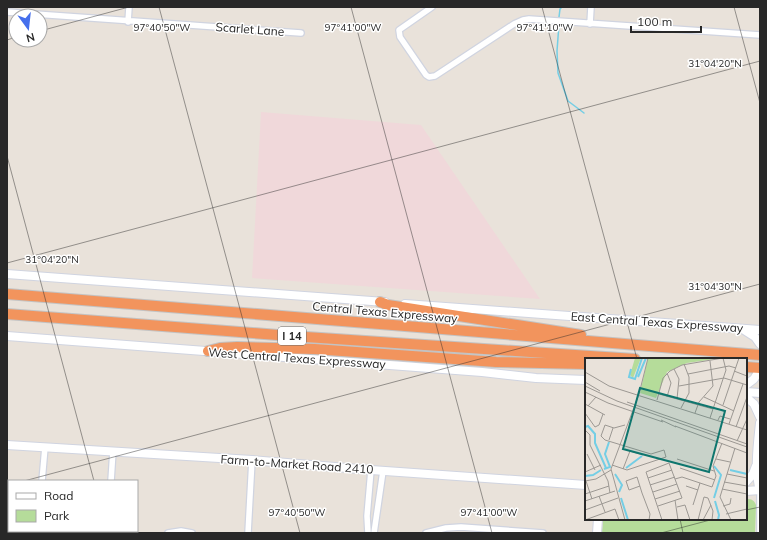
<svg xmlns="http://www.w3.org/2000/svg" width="767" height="540" font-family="Mulish,sans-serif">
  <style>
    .medical { fill: #f0d8da }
    .green { fill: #b5dc9a }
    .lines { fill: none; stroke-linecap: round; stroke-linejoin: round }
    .stream { stroke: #74cee5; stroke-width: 1.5 }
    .street-casing { stroke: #d0d4e0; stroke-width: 8 }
    .secondary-casing { stroke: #d0d4e0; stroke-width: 10 }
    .highway-casing { stroke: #c3c3c3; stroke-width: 12 }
    .street { stroke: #fff; stroke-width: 5.5 }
    .secondary { stroke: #fff; stroke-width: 8 }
    .highway { stroke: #f2945d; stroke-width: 10 }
    .ticks { fill: none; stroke: #282828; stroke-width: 1; stroke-opacity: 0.45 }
    .labels { text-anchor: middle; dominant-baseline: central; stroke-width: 3; stroke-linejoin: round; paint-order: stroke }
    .shield { fill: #fff; stroke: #686868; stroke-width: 1 }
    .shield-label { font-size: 11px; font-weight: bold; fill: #282828 }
    .street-label { font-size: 12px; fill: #282828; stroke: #fff }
    .inset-river { fill: none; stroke: #74cee5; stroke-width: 2 }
    .inset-road { fill: none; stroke: #9c9893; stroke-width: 1 }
    .view { fill: #0f766e; fill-opacity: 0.15; stroke: #0f766e; stroke-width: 2 }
    .inset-edge { fill: none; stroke: #282828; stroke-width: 2 }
    .ticks-label { font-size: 10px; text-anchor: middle; fill: #282828; stroke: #fff; stroke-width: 3; stroke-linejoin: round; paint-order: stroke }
  </style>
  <rect width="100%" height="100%" fill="#e9e2da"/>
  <path class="medical" d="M261,112L421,125L540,299L252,278Z"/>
  <path class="green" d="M746,499C752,499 754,500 756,505L755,533H602L603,519H746Z"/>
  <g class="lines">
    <path class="stream" d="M559,17L560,9L562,7
      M559,24L557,51L558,73L568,101L584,113"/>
    <defs>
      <path id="street" d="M432,7L399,30L400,37L426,75L429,77L435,76L514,24L523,20L529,19L760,35
        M7,12L301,33
        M128,22L129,7
        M590,24L591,7
        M42,481L45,447
        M111,481L113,451
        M7,488H9
        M107,532L119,533
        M168,533L181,531L192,533
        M248,533L252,460
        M368,533L367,516L371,470
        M374,533L383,471
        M426,533L446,528L461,527L543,533
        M760,533V490"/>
      <path id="secondary" d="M7,274L385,302
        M405,304L760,330
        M744,330L755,337L760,344
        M7,336L482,372L536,378L586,380
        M746,385L754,379L760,369
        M746,392L760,393
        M746,397L754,404L760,417
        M7,445L252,460L371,470L586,485
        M746,482L753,474L756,466
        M760,490C754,471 758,443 760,423
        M746,491L760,490
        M597,533L598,519"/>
      <path id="highway" d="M7,294C258,312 509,336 760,355
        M380,302L388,305L581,335
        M7,314L291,336L635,359
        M208,351L220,348L237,347L314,349L496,362L586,364
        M746,367L760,368"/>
    </defs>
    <use href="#street" class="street-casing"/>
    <use href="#secondary" class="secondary-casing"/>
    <use href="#highway" class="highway-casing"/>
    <use href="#street" class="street"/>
    <use href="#secondary" class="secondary"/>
    <use href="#highway" class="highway"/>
  </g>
  <path class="ticks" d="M159,7L300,533M351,7L492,533M542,7L637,359M734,7L760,103M40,31L129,7M7,40L16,37M7,156L94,481M7,263L760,61M24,481L760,284M7,486L9,485M746,510L760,507M680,519L683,533M107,531L108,533M661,533L714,519"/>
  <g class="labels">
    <rect class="shield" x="278" y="327" width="28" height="18" rx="3"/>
    <g class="shield-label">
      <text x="292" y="336">I 14</text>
    </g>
    <g class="street-label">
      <text transform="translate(250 29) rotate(4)">Scarlet Lane</text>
      <text transform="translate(385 312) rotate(5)">Central Texas Expressway</text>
      <text transform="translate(657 322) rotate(4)">East Central Texas Expressway</text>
      <text transform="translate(297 358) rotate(4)">West Central Texas Expressway</text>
      <text transform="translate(297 464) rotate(4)">Farm-to-Market Road 2410</text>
    </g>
  </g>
  <g transform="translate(585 358)">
    <rect width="162" height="162" fill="#e9e2da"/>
    <path d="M50,0H56L48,20L45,17ZM63,0H137L102,5L82,14L71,40L55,35Z" fill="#b5dc9a"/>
    <path class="inset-river" d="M46,11L44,19L50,21L57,0M53,19L61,0M0,69L3,68L10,76V85L21,110M41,110L57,98M19,111L25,109L20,96L24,84M145,112L162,116M30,116L37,127L34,134M0,118L8,117L16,112M36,140L43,162M129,140L136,117L129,108M130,143L134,157L133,162"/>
    <path class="inset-road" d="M89,11L94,21L92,41M149,13L162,18M0,14L24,28L162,72M82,15L86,25L82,39M103,16L144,8L151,10M0,24L15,33M0,28L32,43L162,89M94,28L139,20L162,27M0,34L23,45L78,64M54,36L63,0M74,36L128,51M119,39L149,53M72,42L78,20L85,13L97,7L138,0M42,44L162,86M0,46L20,57M138,47L154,0M3,48L11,39M96,50L104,35V19L99,6M0,55L10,69L14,67L18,56M110,55L114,44L128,28L125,3M125,60L141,12L138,0M76,62L91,69M133,62L135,58L145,61M144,66L158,26M90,68L162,95M151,69L162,39M0,72L5,77V87L23,123L25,135M24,82L28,70M152,83L162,61M2,96L10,112M92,101L129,113M131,101L145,104M27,107L42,112L81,99L79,92L66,96L20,82L16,78L20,67L29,70L40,67M95,110L130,122M38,111L45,93L58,97M0,114L16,107M142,116L162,120M63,120L87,112M90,121L97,119L127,129L131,118L128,108L137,85M0,123L11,121L26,112M1,123L7,141M139,124L162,128M65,127L90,119M55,128L44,132L41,123L52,119L57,135L65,156L64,162M101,128L113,132M137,131L162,136M68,134L92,126M0,136L24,128M14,138L20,154M70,141L95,133M90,142L93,162M0,143L30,133M108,147L115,125M73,148L97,140L84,105L61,114L77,162M138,148L145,146L146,140M92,149L100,147L105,162M0,152L33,140M141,156L162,151M0,162L30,151L34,162M40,162L26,111L54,36M113,162L119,139L123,140L128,153L127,162M118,162L126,147M146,162L135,139L150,90"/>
    <path class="view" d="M55,30L140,53L124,114L38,91Z"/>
    <rect width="162" height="162" class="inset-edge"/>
  </g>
  <g class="ticks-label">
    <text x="162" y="31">97°40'50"W</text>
    <text x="353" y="31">97°41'00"W</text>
    <text x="545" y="31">97°41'10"W</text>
    <text x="715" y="67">31°04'20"N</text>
    <text x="52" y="263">31°04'20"N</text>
    <text x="715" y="290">31°04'30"N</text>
    <text x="297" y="516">97°40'50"W</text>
    <text x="489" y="516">97°41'00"W</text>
  </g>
  <rect width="767" height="540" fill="none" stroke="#282828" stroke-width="16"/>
  <rect x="8" y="480" width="130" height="52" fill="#ffffff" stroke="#a9a9a9"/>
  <rect x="16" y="493" width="20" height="6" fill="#ffffff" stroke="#a9a9a9"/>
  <text x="44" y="500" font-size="12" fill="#282828">Road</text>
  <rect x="16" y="510" width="20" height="12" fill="#b5dc9a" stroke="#a9a9a9"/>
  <text x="44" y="520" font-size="12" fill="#282828">Park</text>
  <g transform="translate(28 28) rotate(165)"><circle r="19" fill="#ffffff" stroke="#a9a9a9"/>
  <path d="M0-3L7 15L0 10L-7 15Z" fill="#456fec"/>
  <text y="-6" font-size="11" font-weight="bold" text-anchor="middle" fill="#282828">N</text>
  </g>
  <path d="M631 26v6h70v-6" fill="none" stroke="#282828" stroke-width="2"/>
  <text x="637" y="26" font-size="12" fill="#282828" stroke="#ffffff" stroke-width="3" paint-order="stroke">100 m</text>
</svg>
